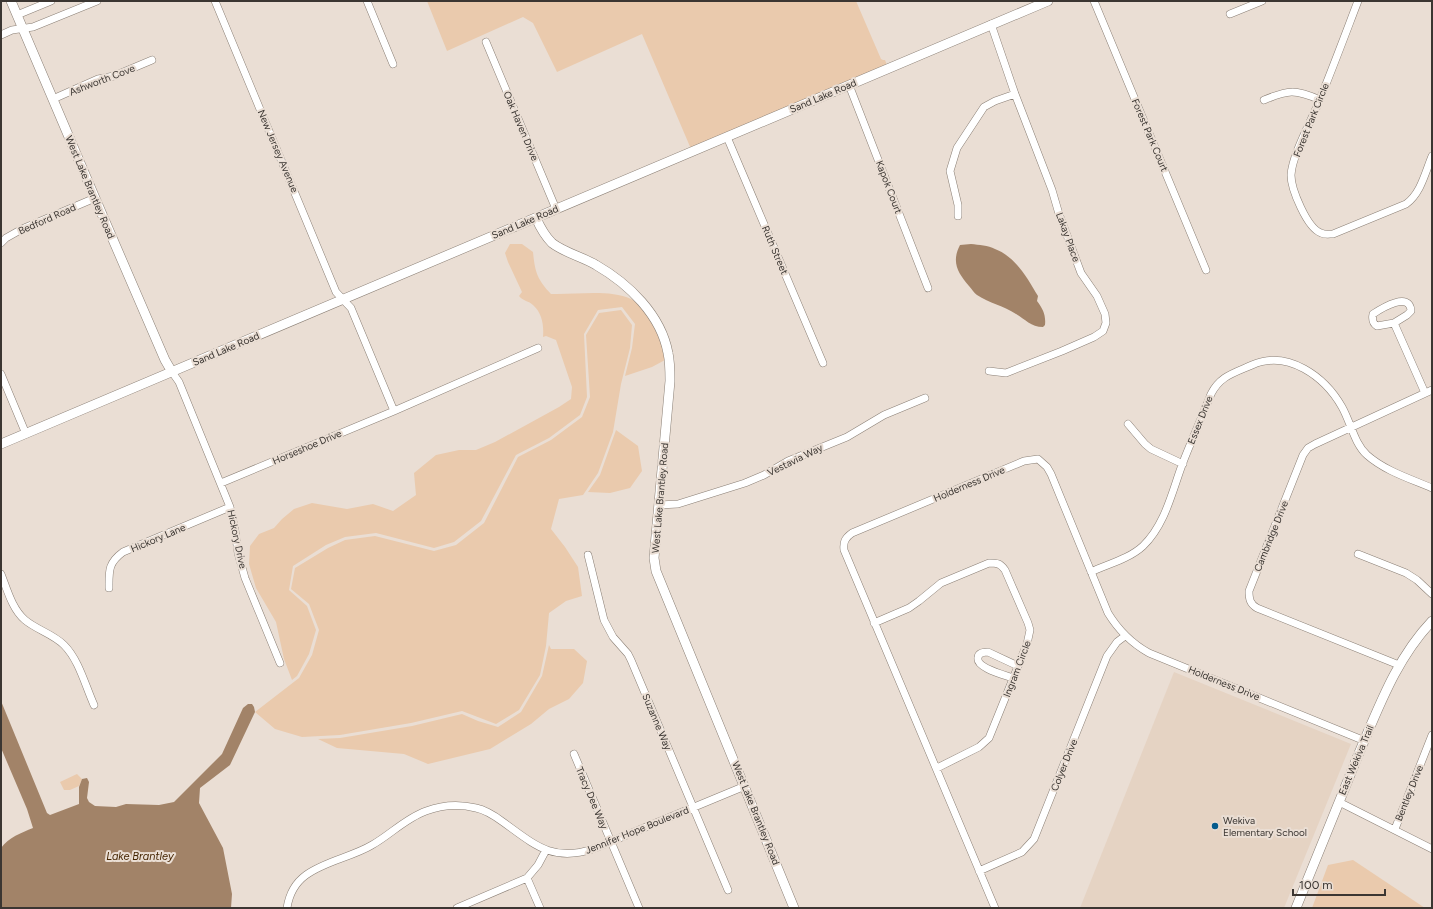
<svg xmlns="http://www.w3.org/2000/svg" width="1433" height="909" font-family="Figtree,sans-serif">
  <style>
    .built { fill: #e5d3c3 }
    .green { fill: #eacaad }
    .water { fill: #a28368 }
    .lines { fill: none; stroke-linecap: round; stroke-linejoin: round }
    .minor-casing { stroke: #8a7f75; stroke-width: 8 }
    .tertiary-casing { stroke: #8a7f75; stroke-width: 10 }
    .minor { stroke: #fff; stroke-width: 7 }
    .tertiary { stroke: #fff; stroke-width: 9 }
    .poi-dot { fill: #045b8d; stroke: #eaded4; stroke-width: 1.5 }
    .labels { text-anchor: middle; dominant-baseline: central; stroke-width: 4; stroke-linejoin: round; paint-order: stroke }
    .street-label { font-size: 10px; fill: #3b3632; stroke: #eaded4 }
    .poi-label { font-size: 10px; fill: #3b3632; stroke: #eaded4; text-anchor: start }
    .water-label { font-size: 11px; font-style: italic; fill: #442400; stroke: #eaded4 }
  </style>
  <rect width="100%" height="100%" fill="#eaded4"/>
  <path class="built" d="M1174,672L1351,744L1284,908H1080Z"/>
  <path class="green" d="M427,1H856L881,59L883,60H885L887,65L691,149L642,34L557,72L533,23L523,17L447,51Z
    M510,244H522L533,252C535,272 537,279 551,294C575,295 609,289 631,299C642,304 657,330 661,341C664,347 664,354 665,360L652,367L625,376L632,348L635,324L622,307L598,310L584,334L587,397L580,415L549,438L516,455L481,521L454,542L434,548L376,533L345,537L326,545L293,566L289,590L307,606L316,630L309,654L297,676L292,680L284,659L276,622L256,588L249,564L250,546L259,534L274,528L282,519L294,509L312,503L347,509L373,504L393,511L416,495L414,473L436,455L459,450H476L495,442L559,407L571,399L572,387L556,340L546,336L543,337C544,325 542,313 533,305C529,301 523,301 519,296L522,292L508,262L505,253Z
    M621,310L632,325L630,348L621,384L613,432L598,473L583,495L559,499L551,529L565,547L578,567L582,596L566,601L549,613L546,646L540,675L519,710L496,724L462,711L411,723L340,735L302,737L275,729L255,712L299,678L312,655L319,630L309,604L291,589L295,568L328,548L345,540L375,536L434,551L456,545L484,523L518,457L551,440L582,417L590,397L586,335L599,313Z
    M616,430L638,446L642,471L630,488L610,493L588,492L600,475Z
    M549,645L551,649H574L587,661L583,683L569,699L549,709L531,724L490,749L428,764L404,754L337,748L318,739L340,738L412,726L462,714L478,721L498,727L521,712L542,676Z
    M77,774L82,779L79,786L70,790H64L60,782Z
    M1353,860L1425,908H1312L1328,865Z"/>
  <path class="water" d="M971,244C979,245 988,245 995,249C1016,257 1027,278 1038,296L1037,301C1043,309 1046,315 1045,325L1043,327C1031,327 1025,319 1016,314C1004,306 989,303 977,295C974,293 972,289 969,286C958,273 951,262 960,245Z
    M1,701L47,813L50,815L79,804V787L82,779L87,778L89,782L87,798L89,802L95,806L116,807L126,804L159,805L174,802L222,754L243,708L248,704H252L254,707L255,712L230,765L200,788L199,803L223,848L232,894L231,908H1V848C9,837 21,833 33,828L27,809L1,748Z"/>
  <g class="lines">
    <defs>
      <path id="minor" d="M215,1L336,292L351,308L394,411
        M367,1L393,64
        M1094,1L1206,270
        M1358,1C1345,35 1332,70 1318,104C1310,123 1292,156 1291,175C1291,189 1307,228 1321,233C1325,235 1329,234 1333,234L1406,204C1421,193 1425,173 1432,156
        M1230,14L1262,1
        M17,15L51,1
        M1,35L12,30L33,27L97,1
        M486,42L556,209
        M849,85L928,288
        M53,99L98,79L114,76L152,60
        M1264,100C1288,90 1295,89 1320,100
        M727,137L823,363
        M958,216V205L950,171L957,148L984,107L995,101L1015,94
        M1,243L6,238L22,229L95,198
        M1394,323L1407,315L1411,311C1410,291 1382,308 1373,314C1372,319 1372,323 1377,326L1394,323L1425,393
        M989,371L1006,373L1062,351L1094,337L1103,331L1106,323L1105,314L1097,296L1081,273L1059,214L1052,190L1015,94L991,24
        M172,372L179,382L230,507L235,530L238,553L245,578L280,663
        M1,374L26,434
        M1128,424L1145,444L1151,449L1183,464
        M221,483L394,411L538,348
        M659,505L678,504L745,483L764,475L788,461L847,437L884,415L925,398
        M1358,554L1406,573L1417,580L1432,594
        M588,555L604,620L613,637L628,654L631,660L728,890
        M1091,572C1108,564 1129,559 1143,546C1165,525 1172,492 1182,465C1191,441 1202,418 1211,394C1220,376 1234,373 1252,365C1288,349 1325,377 1342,407C1351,423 1354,443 1367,455C1385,471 1411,479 1432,488
        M1,574C7,589 12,609 25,620C37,630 53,634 64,645C79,660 85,685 94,705
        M109,588C109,571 108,563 123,552L230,507
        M874,623L909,608L919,601L941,583L989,563C997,563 1000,563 1005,570L1028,623L1030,630L1027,644L989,738L979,747L937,768
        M1399,665L1257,608C1250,604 1249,599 1249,591L1303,455L1308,448L1315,444L1432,390
        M1013,678C1005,675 976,668 978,658C978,653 983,652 988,652L1018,666
        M574,754L639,908
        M1339,802L1432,849
        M1395,829L1432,735
        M979,871L1022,852L1034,839L1107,656L1117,642L1125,636
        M527,878L540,908
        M287,908C289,895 295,883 306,875C325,861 352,857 372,845C390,835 406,818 426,811C442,805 460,804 476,808C486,810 495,816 503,822C535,845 552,862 593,849L745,786
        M457,908L527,878L538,865L546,850
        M995,908L844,550C843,542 845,538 852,533L1024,461L1038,459L1047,467L1051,474L1108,613C1119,631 1131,643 1149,653L1365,741"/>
      <path id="tertiary" d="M11,1L95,198L165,360L172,372
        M536,218C540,227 545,236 552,243C565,253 583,257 596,265C629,284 661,315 668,353C670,362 670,372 670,381L654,558L656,571L794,908
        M1,444L1048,1
        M1296,908C1317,856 1338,805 1359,753C1379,707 1396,659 1432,621"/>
    </defs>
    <use href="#minor" class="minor-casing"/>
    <use href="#tertiary" class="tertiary-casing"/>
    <use href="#minor" class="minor"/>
    <use href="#tertiary" class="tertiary"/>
  </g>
  <circle class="poi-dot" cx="1215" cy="826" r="4"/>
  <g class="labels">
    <g class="street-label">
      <text transform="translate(102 80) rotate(-21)">Ashworth Cove</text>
      <text transform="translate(823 96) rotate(-23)">Sand Lake Road</text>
      <text transform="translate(1311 120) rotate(-68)">Forest Park Circle</text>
      <text transform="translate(521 126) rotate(67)">Oak Haven Drive</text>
      <text transform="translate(1150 135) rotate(67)">Forest Park Court</text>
      <text transform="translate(278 151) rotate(67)">New Jersey Avenue</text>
      <text transform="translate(90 187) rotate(67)">West Lake Brantley Road</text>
      <text transform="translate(889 187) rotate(69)">Kapok Court</text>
      <text transform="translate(47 219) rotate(-24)">Bedford Road</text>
      <text transform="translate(525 222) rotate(-23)">Sand Lake Road</text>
      <text transform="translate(1068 237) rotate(70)">Lakay Place</text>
      <text transform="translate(775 250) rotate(67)">Ruth Street</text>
      <text transform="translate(226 349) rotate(-23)">Sand Lake Road</text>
      <text transform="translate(1200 420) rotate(-68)">Essex Drive</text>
      <text transform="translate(307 447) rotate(-23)">Horseshoe Drive</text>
      <text transform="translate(795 460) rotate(-26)">Vestavia Way</text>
      <text transform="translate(969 484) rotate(-23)">Holderness Drive</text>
      <text transform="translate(660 498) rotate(-85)">West Lake Brantley Road</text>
      <text transform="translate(1271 536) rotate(-68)">Cambridge Drive</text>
      <text transform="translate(158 538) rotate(-23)">Hickory Lane</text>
      <text transform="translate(237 539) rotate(78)">Hickory Drive</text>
      <text transform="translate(1017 669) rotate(-69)">Ingram Circle</text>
      <text transform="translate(1224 683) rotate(22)">Holderness Drive</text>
      <text transform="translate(657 722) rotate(67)">Suzanne Way</text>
      <text transform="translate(1356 760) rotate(-67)">East Wekiva Trail</text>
      <text transform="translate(1064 765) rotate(-68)">Colyer Drive</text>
      <text transform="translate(1409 793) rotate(-68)">Bentley Drive</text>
      <text transform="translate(592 798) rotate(67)">Tracy Dee Way</text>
      <text transform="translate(756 813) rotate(68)">West Lake Brantley Road</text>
      <text transform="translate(637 830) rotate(-22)">Jennifer Hope Boulevard</text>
    </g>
    <g class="poi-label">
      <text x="1223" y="820">Wekiva<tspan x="1223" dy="12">Elementary School</tspan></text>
    </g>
    <g class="water-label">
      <text x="140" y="856">Lake Brantley</text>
    </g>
  </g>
  <rect width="1433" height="909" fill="none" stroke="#3b3632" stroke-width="4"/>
  <path d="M1293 889v6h92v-6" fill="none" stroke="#3b3632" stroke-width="2"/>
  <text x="1299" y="889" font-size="12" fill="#3b3632" stroke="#eaded4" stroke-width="3" paint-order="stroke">100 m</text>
</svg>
